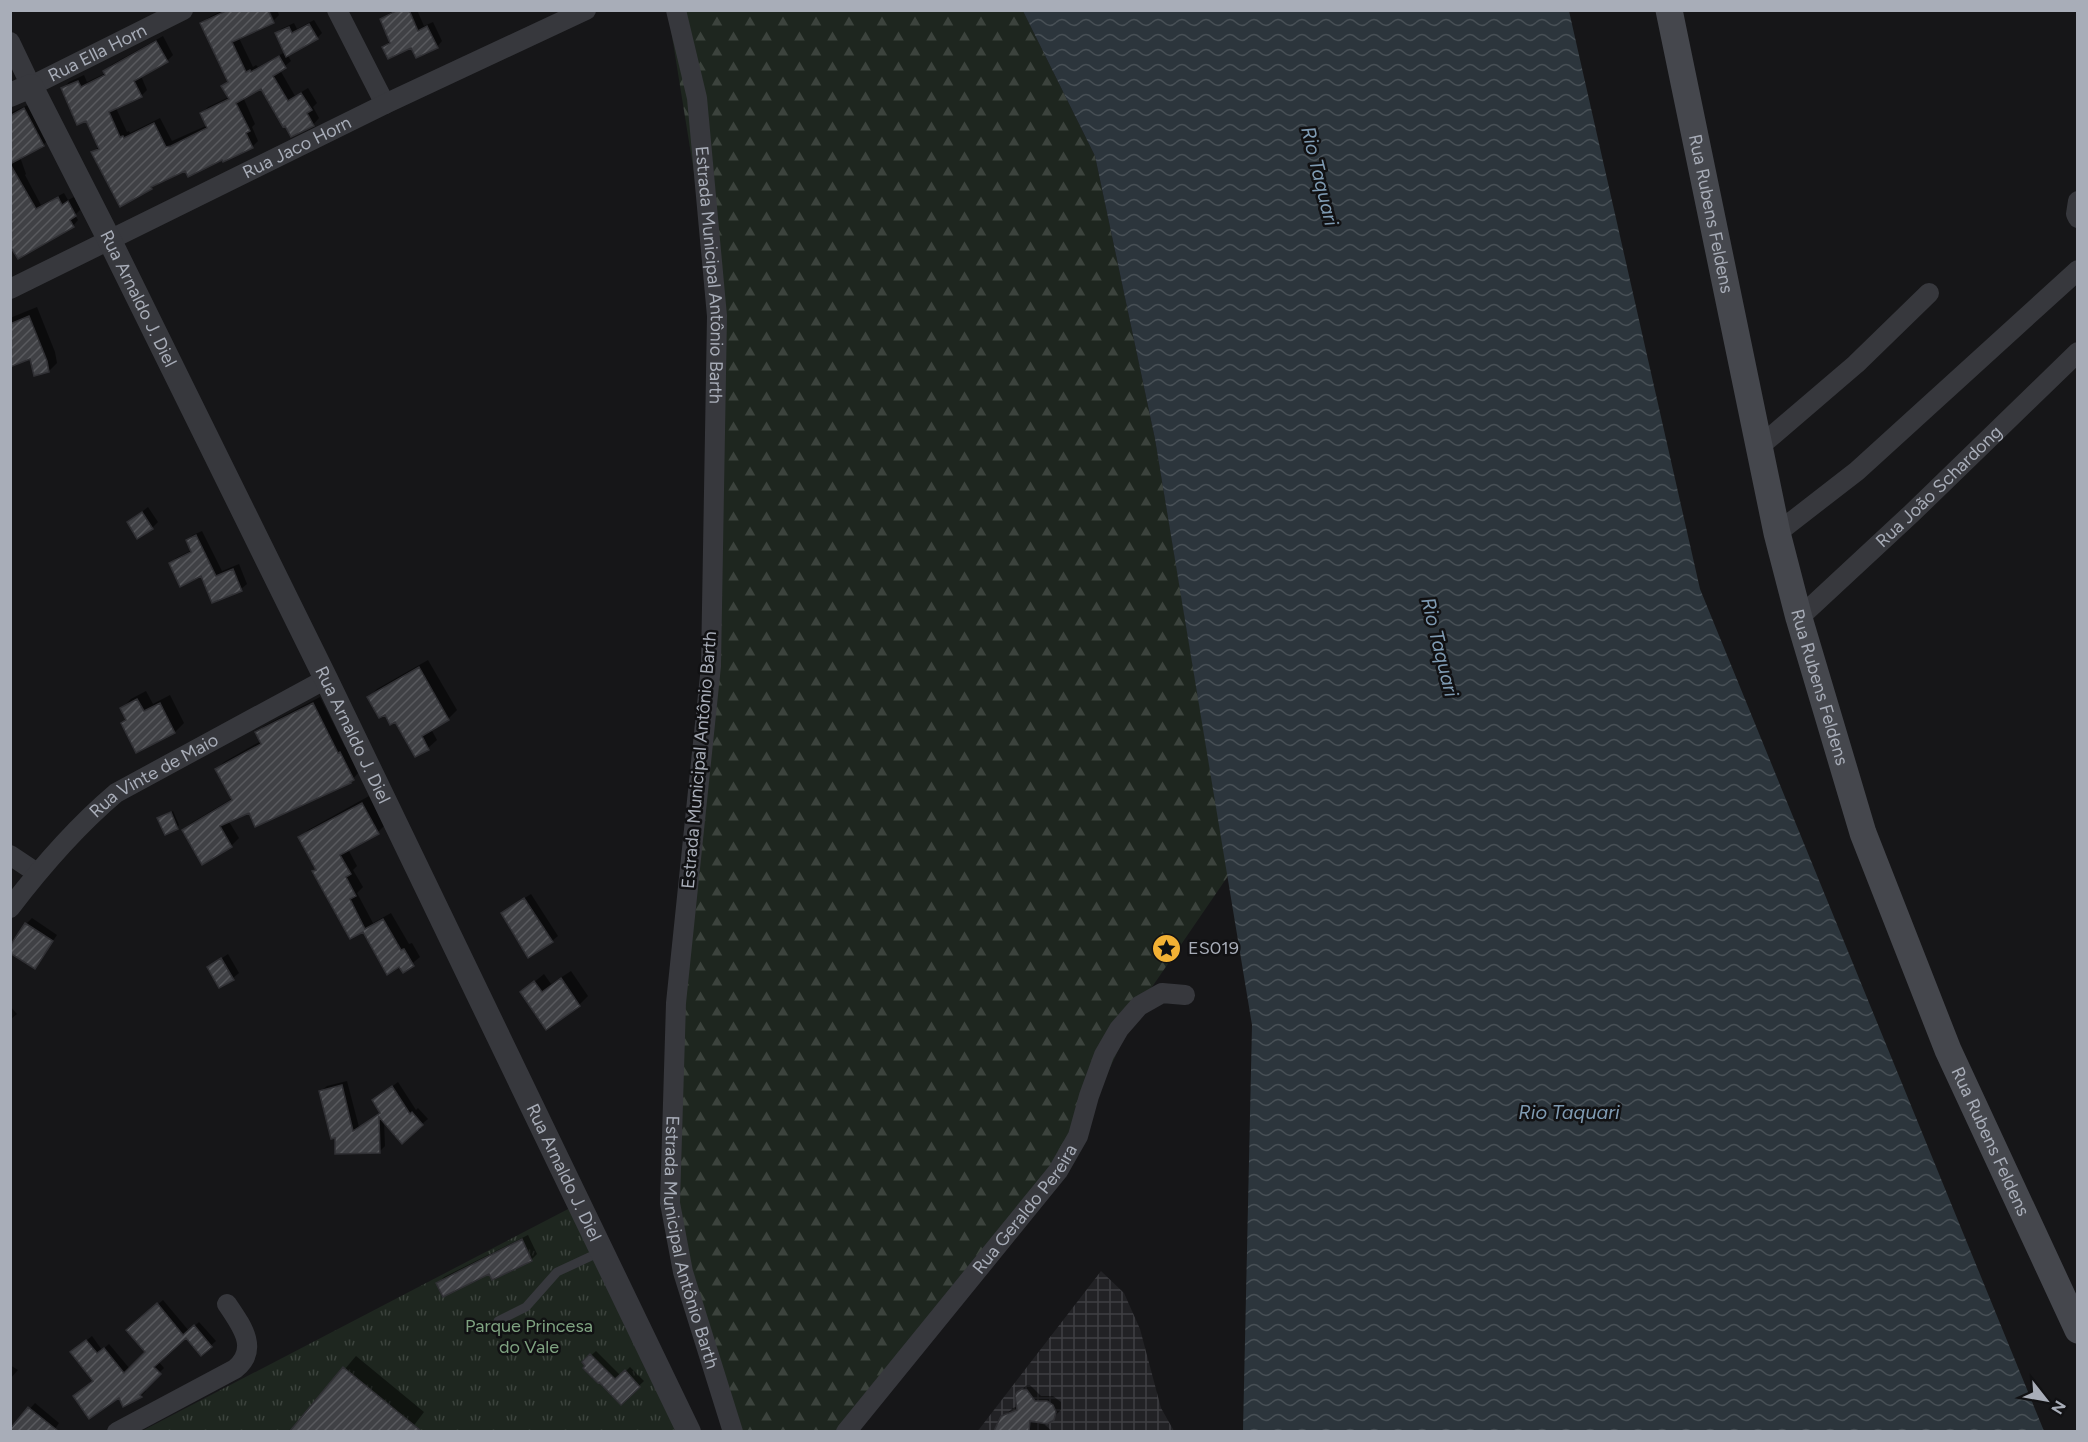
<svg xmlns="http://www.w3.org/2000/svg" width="2088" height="1442" font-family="Figtree,sans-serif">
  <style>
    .industrial { fill: url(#industrial-grid) }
    .forest { fill: url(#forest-firs) }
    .park { fill: url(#park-tufts) }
    .water { fill: url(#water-waves) }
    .shadow { fill: #0007 }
    .building { fill: url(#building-hatch); stroke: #303034; stroke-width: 1.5 }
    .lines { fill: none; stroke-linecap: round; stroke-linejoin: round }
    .service { stroke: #37383d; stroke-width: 9 }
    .minor { stroke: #37383d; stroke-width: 20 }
    .tertiary { stroke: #37383d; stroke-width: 24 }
    .secondary { stroke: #45474d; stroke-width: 27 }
    .labels { text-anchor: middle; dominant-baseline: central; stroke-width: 5; stroke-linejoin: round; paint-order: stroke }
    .street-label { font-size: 18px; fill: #a8adb8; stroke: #111113 }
    .poi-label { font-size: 18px; fill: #a8adb8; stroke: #111113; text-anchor: start }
    .park-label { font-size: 18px; fill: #7fa381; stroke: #111113 }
    .water-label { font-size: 20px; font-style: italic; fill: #7f9bb3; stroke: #111113 }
  </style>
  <defs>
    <pattern id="industrial-grid" width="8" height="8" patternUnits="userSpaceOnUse" patternTransform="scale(1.5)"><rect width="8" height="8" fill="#222225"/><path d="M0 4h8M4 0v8" fill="none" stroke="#3f3f43"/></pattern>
    <pattern id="forest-firs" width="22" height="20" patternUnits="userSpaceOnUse" patternTransform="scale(1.5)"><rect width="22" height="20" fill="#1e261f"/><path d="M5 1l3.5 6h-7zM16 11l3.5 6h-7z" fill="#3c433d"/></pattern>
    <pattern id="park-tufts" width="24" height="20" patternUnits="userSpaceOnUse" patternTransform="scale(1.5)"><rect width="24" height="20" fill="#1e261f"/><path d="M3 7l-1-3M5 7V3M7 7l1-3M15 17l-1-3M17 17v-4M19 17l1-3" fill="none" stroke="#3c433d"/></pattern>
    <pattern id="water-waves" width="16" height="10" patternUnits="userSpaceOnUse" patternTransform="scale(1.5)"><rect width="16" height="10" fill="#2c353c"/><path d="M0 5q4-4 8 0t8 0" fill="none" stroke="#485056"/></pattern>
    <pattern id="building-hatch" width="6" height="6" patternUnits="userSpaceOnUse" patternTransform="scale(1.5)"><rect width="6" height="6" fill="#404145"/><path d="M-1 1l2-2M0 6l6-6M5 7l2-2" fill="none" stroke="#595a5e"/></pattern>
  </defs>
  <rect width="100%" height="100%" fill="#161618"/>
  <path class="industrial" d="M1101,1271L1124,1293L1140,1329L1161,1408L1174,1431L977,1432Z"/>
  <path class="forest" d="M668,11H1023L1095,156L1155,439L1228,876L1139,1006L1078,1136L846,1431H735L670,1203L711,666L717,316Z"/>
  <path class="park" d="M572,1207L681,1432H140Z"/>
  <path class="water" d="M1023,11H1569L1700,589L2044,1431H1243L1252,1025L1155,439L1095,156Z"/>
  <path class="shadow" d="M223,10H267L272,21H273L239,38L253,67L256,65L258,67L285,52L277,33L281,29L294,23L297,29L314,20L322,33L317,38L287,54L291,61L280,70L295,96L308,88L317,103L313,107L319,118L313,125L261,87L243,97L255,124L252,127L258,141L252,147L186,169L156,183L151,188L93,153L99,146L87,119L63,88L69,82L84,75L87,82L106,73L105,71L111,65L163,36L173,55L167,61L141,76L147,90L141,96L116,108L127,132L129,131L130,133L160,118L172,141L208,125L202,113L208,107L229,97L223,86L228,80L202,24L208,18Z
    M270,10H277L279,15L274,20Z
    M394,10H417L424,26L433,22L442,41L437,47H384L390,41L381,19Z
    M30,104L49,139L43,145L20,157L26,174L25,175L41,205L64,193L68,200L74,197L81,209L75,215L78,220L73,226L10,242V113Z
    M37,307L55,352L57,363L49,371L31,357L10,365V318Z
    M148,507L158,522L152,528L129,522Z
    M202,531L222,571L239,564L247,584L241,589L171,564L176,558L192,550L187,540L193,535Z
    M428,660L457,710L448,719L431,729L437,740L428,748L369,697L377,689Z
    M146,691L153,704L170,695L184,723L175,732L137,751L122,708L131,699Z
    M320,697L345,747L347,746L360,771L350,782L256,825L250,811L228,820L239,838L232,845L203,863L184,830L191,823L233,798L217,769L224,762L261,741L257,733L264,726Z
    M369,796L385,825L378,832L348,849L357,866L353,870L363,887L357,893L373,923L391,913L409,944L412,943L420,957L403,971L363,930L314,871L317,868L300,838L308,830Z
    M173,811L179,825L177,828L162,816Z
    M531,894L558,936L552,941L509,908Z
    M32,918L57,935L35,967L26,924Z
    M228,954L239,973L233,978L209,967Z
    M571,971L588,996L579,1005L547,1028L522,992L544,974L551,984Z
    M10,1006L17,1014L10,1020Z
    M347,1081L359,1127L382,1112L374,1100L398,1082L416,1110L418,1108L428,1119L422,1124L384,1121L385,1146L379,1152L336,1136L321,1091L327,1086Z
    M528,1235L537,1254L531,1260L490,1272L438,1283L444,1277Z
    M163,1300L189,1331L199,1322L216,1341L201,1354L186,1336L158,1361L164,1368L144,1388L146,1391L141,1396H120L94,1381L77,1348L92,1336L102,1350L109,1344L130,1369L147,1352L133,1326Z
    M596,1351L621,1376L630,1367L644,1381L621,1403L584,1362Z
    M356,1356L424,1412L409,1432H292Z
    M10,1365L18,1370L10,1379Z
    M1027,1385H1030L1041,1396H1053L1061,1402V1410L1045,1425L1053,1432H997L999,1421L1013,1408L1018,1406L1017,1394Z
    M35,1403L59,1423L53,1432H19L14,1427Z"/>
  <path class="building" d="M228,10H268L274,23L232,42L246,72L250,70L251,72L279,56L286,68L273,76L288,101L301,93L312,110L307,113L314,126L291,137L285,126L283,127L261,89L236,103L250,131L246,133L253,148L223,162L222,160L188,177L185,171L151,187L152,189L120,207L91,152L99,149L86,121L77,125L61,88L78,81L81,87L105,75L103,71L156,41L168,62L134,81L142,97L109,112L120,137L123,136L124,138L154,123L166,147L171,146L207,128L200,113L229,99L221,86L228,82L200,23Z
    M398,10H409L418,31L427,26L438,48L416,58L411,48L388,59L382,47L390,43L380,19Z
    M309,24L318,39L286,57L275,33L289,27L292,33Z
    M24,108L44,146L10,164V116Z
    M10,164L36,209L58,197L62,205L68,201L76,216L70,220L74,227L18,259L10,246Z
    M29,316L47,361L49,372L34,376L30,359L10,367V324Z
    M142,512L153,529L137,539L127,522Z
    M196,535L216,576L233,569L242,591L212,603L201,576L180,587L169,563L191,552L186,540Z
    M419,667L449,720L422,736L429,750L415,757L395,722L390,725L385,715L379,718L367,697Z
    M137,699L144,711L160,703L175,733L136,753L121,723L126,720L120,708Z
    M313,703L338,753L340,752L354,780L350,782L351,783L255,827L249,813L220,826L232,847L202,865L182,830L232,800L215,769L261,744L255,732Z
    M362,803L379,834L340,855L351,874L346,877L356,896L350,899L365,929L383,919L401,950L404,949L414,966L403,973L399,967L387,975L363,932L350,939L312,871L316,870L298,837Z
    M171,812L178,829L165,835L157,818Z
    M524,898L553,942L528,958L501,913Z
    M25,923L53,941L35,969L10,953V946Z
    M221,958L234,980L219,988L207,967Z
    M561,978L580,1006L546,1030L520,992L534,981L542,992Z
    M342,1085L353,1131L380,1113L372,1100L392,1086L410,1114L412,1112L423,1125L402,1144L379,1117L380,1153L335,1154V1138L331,1139L319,1091Z
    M522,1239L532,1261L492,1280L489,1274L443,1297L436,1283Z
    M157,1303L183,1335L194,1325L212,1347L201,1356L186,1338L154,1367L161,1374L140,1395L142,1397L123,1407L119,1398L89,1419L73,1396L93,1381L70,1352L86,1340L97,1353L104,1348L124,1373L145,1352L126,1330Z
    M590,1354L615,1379L625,1370L640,1387L621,1405L599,1382L598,1383L583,1368L585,1366L582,1362Z
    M343,1367L421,1431H290Z
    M1022,1389L1027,1390L1035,1401H1047L1053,1405L1056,1412L1054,1420L1047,1424L1030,1421L1029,1431H994L1001,1416L1017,1410L1015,1396L1017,1392Z
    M28,1407L58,1431H10V1429Z"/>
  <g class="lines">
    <path class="service" d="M498,1321L526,1307L557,1272L600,1252"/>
    <g class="minor">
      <path d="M337,10L385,104"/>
      <path id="s1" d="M676,10L697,98L717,316L711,666L676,1003L670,1203L683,1272L733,1432"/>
      <path id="s2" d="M10,42L31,86L183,10"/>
      <path d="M2078,201L2076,214L2078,218"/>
      <path id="s3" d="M10,289L385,104L586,10"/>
      <path d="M1759,447L1856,364L1929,293"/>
      <path d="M1777,533L1857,471L2078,270"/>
      <path id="s4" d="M1799,618L1911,514L2078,352"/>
      <path d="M10,855L37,873"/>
      <path id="s5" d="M10,908C42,866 76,827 116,793L326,679"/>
      <path d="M117,1432L235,1369C260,1349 241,1325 227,1304"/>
      <path id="s6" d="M846,1432L1058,1171L1078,1136L1089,1096L1104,1055L1119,1029L1139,1006L1162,993L1185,995"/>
    </g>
    <path class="tertiary" id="s7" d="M10,95L31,86L110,241L326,679L689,1432"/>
    <path class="secondary" id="s8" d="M1669,10L1777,533L1799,618L1863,833L1948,1050L2078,1330"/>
  </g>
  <defs>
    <symbol id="sight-disc" viewBox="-11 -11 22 22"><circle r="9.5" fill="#f2b134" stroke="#111113"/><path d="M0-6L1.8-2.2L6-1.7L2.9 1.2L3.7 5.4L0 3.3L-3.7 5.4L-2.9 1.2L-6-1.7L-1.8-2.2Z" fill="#111"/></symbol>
  </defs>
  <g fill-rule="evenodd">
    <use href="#sight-disc" x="1150" y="932" width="33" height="33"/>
  </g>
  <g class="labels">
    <g class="street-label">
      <text stroke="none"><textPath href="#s2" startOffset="123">Rua Ella Horn</textPath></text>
      <text stroke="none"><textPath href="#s3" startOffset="320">Rua Jaco Horn</textPath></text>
      <text stroke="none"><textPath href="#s8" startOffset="208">Rua Rubens Feldens</textPath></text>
      <text stroke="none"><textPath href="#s1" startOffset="268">Estrada Municipal Antônio Barth</textPath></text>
      <text stroke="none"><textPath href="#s7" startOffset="261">Rua Arnaldo J. Diel</textPath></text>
      <text stroke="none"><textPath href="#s4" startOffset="192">Rua João Schardong</textPath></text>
      <text stroke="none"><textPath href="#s8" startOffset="694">Rua Rubens Feldens</textPath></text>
      <text stroke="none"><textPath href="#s7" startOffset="747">Rua Arnaldo J. Diel</textPath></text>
      <text transform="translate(699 760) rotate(-85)">Estrada Municipal Antônio Barth</text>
      <text stroke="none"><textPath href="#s5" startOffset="198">Rua Vinte de Maio</textPath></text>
      <text stroke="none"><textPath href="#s8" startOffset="1180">Rua Rubens Feldens</textPath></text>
      <text stroke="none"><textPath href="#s7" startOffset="1233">Rua Arnaldo J. Diel</textPath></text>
      <text stroke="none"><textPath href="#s6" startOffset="286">Rua Geraldo Pereira</textPath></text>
      <text stroke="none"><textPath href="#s1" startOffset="1240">Estrada Municipal Antônio Barth</textPath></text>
    </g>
    <g class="poi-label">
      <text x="1188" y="948">ES019</text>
    </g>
    <g class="park-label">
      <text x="529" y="1326">Parque Princesa<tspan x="529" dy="21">do Vale</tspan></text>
    </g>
    <g class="water-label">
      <text transform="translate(1320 176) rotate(76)">Rio Taquari</text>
      <text transform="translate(1440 647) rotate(76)">Rio Taquari</text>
      <text x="1569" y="1112">Rio Taquari</text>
    </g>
  </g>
  <rect width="2088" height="1442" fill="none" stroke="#a8adb8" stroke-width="24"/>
  <g transform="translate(2046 1400) rotate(121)" stroke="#111113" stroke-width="4.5" paint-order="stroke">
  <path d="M0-4.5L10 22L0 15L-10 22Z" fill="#a8adb8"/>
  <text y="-9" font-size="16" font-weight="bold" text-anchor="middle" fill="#a8adb8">N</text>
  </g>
</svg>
